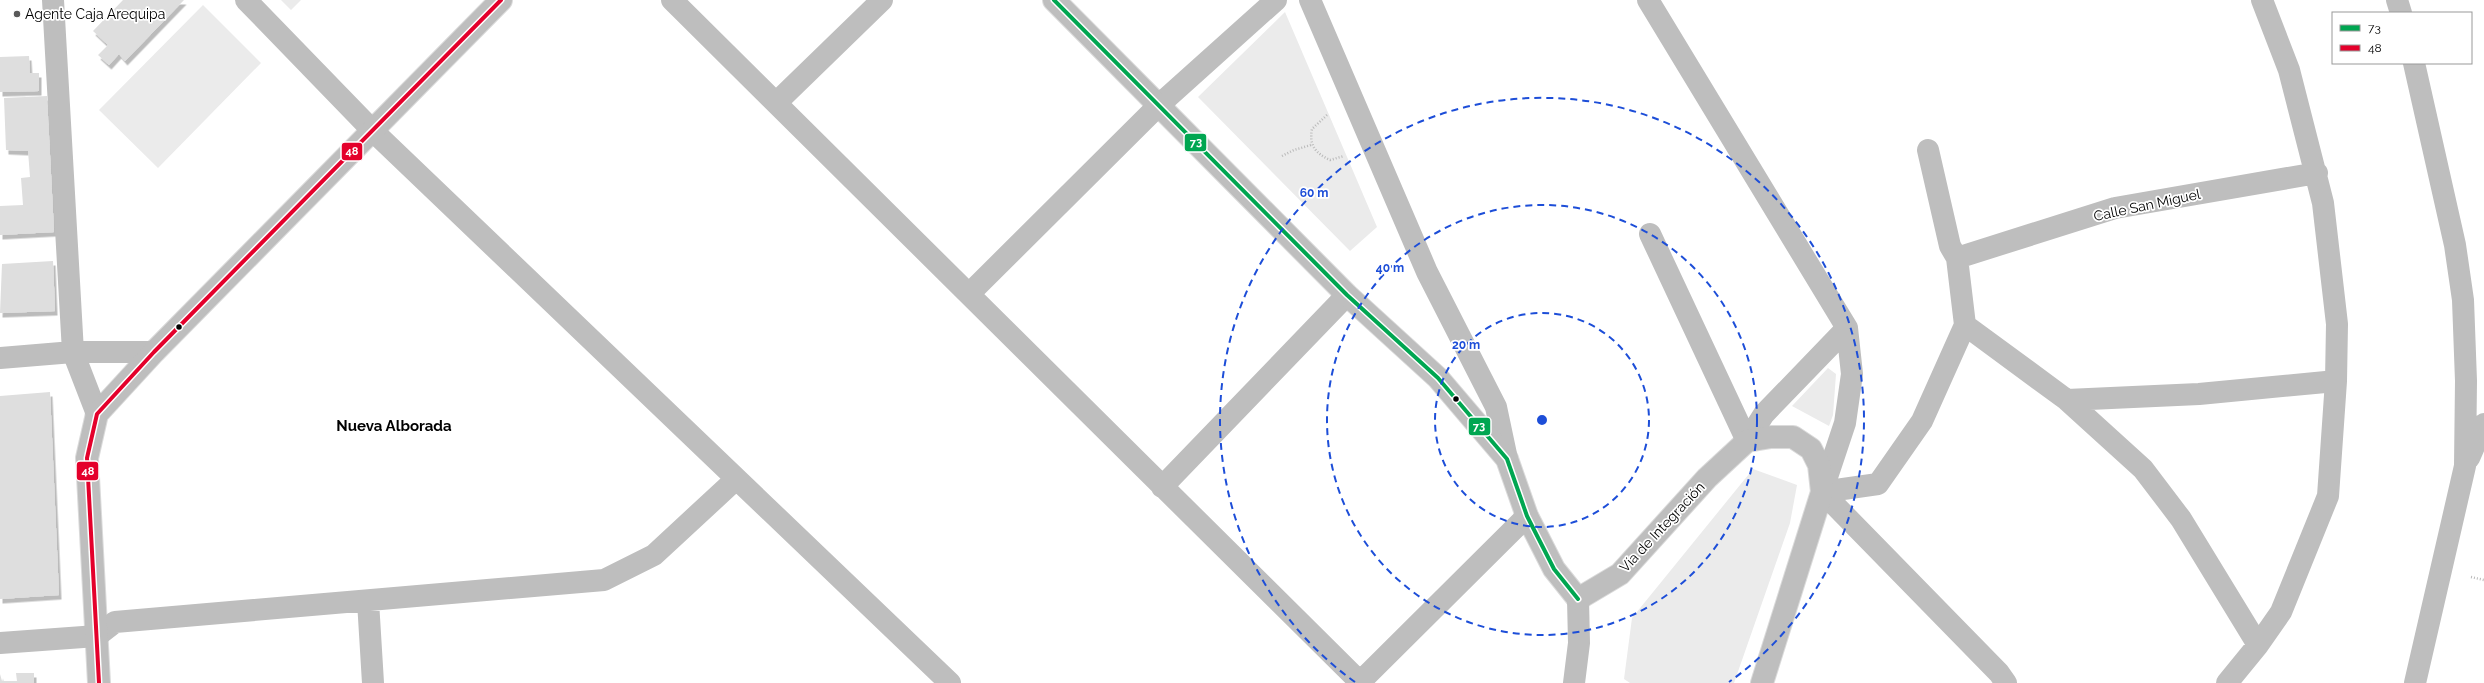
<svg xmlns="http://www.w3.org/2000/svg" width="2484" height="683" font-family="Raleway,sans-serif">
  <style>
    .green { fill: #ebebeb }
    .building { fill: #dedede; filter: url(#shadow) }
    .lines { fill: none; stroke-linecap: round; stroke-linejoin: round }
    .major-casing { stroke: #dbdbdb; stroke-width: 24 }
    .path { stroke: #b9b9b9; stroke-width: 2.5; stroke-dasharray: 1 2; stroke-linecap: butt }
    .minor { stroke: #bebebe; stroke-width: 22 }
    .major { stroke: #bebebe; stroke-width: 22 }
    .bus-1-casing { stroke: #fff; stroke-width: 7 }
    .bus-2-casing { stroke: #fff; stroke-width: 7 }
    .bus-1 { stroke: #00a651; stroke-width: 4 }
    .bus-2 { stroke: #e4002b; stroke-width: 4 }
    .ring { fill: none; stroke: #1d4ed8; stroke-width: 2; stroke-dasharray: 7 5 }
    .poi-dot { fill: #595959; stroke: #fff; stroke-width: 1.5 }
    .bus-dot { fill: #000; stroke: #fff; stroke-width: 1.5 }
    .labels { text-anchor: middle; dominant-baseline: central; stroke-width: 3.5; stroke-linejoin: round; paint-order: stroke }
    .poi-label { font-size: 14px; fill: #000; stroke: #fff; text-anchor: start }
    .street-label { font-size: 14px; fill: #000; stroke: #fff }
    .neighbourhood-label { font-size: 15px; font-weight: bold; fill: #000; stroke: #fff }
    .centre { fill: #1d4ed8; stroke: #fff; stroke-width: 2 }
    .ring-label { font-size: 12px; text-anchor: middle; font-weight: bold; fill: #1d4ed8; stroke: #fff; stroke-width: 3.5; stroke-linejoin: round; paint-order: stroke }
    .line-badge { stroke: #fff; stroke-width: 1.5 }
    .badge-label { font-size: 11px; text-anchor: middle; font-weight: bold; fill: #fff }
  </style>
  <defs>
    <filter id="shadow"><feDropShadow dx="2.5" dy="4.5" stdDeviation="0" flood-color="#0004"/></filter>
  </defs>
  <rect width="100%" height="100%" fill="#fff"/>
  <path class="green" d="M281,0H301L291,10Z
    M203,5L261,63L158,168L99,110Z
    M1285,12L1377,227L1350,251L1198,97Z
    M1828,368L1836,374L1833,415L1829,426L1792,406Z
    M1753,469L1797,485L1790,523L1734,683H1630L1624,679L1632,618Z"/>
  <path class="building" d="M123,0H184L125,61L119,54L109,65L98,55L108,45L93,31Z
    M29,56L30,73H39V91L0,92V57Z
    M47,96L54,232L0,235V206L23,205L21,178L30,177L28,151L6,150L4,98Z
    M53,261L55,311L0,313L2,264Z
    M50,392L59,595L0,599V396Z
    M16,673H34V683H0V674L2,681H17Z"/>
  <g class="lines">
    <defs>
      <path id="major" d="M1054,0L1347,295L1438,378L1507,459L1527,516L1554,569L1578,599L1620,574L1707,478L1747,441L1771,437H1793L1811,449L1819,465L1822,492L1762,683
        M99,683L87,458L97,414L154,352L501,0"/>
    </defs>
    <use href="#major" class="major-casing"/>
    <path class="path" d="M1327,115L1312,129C1309,145 1315,153 1330,160L1344,156
      M1282,156L1294,150L1311,145
      M2471,577L2484,580"/>
    <path class="minor" d="M53,0L73,352L97,414
      M246,0L373,131L950,683
      M672,0L1360,682
      M1310,0L1427,272L1496,407L1507,459
      M1648,0L1847,328L1852,374L1845,423L1822,492
      M2397,0L2401,13
      M2414,63L2455,245L2463,300L2466,381L2465,466L2415,683
      M776,103L882,0
      M1650,234L1747,441
      M1957,258L2115,208L2317,173
      M969,294L1159,105L1276,0
      M1965,325L2067,400L2143,469L2181,519L2258,645
      M0,358L73,352H154
      M2067,400L2199,394L2336,381
      M1747,441L1764,414L1847,328
      M2469,458L2484,424
      M1162,487L1347,295
      M1822,492L1878,484L1922,421L1965,325L1957,258L1950,246L1928,150
      M1822,492L1999,673L2006,683
      M368,601L373,683
      M0,643L97,636L115,622L604,580L654,555L735,480
      M1359,683L1527,516
      M1574,683L1579,643L1578,599
      M2227,683L2258,645L2281,612L2328,496L2336,381L2337,324L2323,203L2289,70L2262,0"/>
    <use href="#major" class="major"/>
    <defs>
      <path id="bus-1" d="M1054,0L1347,295L1438,378L1507,459L1527,516L1554,569L1578,599"/>
      <path id="bus-2" d="M99,683L87,458L97,414L154,352L501,0"/>
    </defs>
    <use href="#bus-1" class="bus-1-casing"/>
    <use href="#bus-2" class="bus-2-casing"/>
    <use href="#bus-1" class="bus-1"/>
    <use href="#bus-2" class="bus-2"/>
  </g>
  <g class="ring">
    <circle cx="1542" cy="420" r="107"/>
    <circle cx="1542" cy="420" r="215"/>
    <path d="M1355 682A322 322 0 1 1 1729 682"/>
  </g>
  <circle class="poi-dot" cx="17" cy="14" r="4"/>
  <g class="bus-dot">
    <circle cx="179" cy="327" r="3.5"/>
    <circle cx="1456" cy="399" r="3.5"/>
  </g>
  <g class="labels">
    <g class="poi-label">
      <text x="25" y="14">Agente Caja Arequipa</text>
    </g>
    <g class="street-label">
      <text transform="translate(2147 205) rotate(-12)">Calle San Miguel</text>
      <text transform="translate(1662 527) rotate(-47)">Vía de Integración</text>
    </g>
    <g class="neighbourhood-label">
      <text x="394" y="426">Nueva Alborada</text>
    </g>
  </g>
  <circle cx="1542" cy="420" r="6" class="centre"/>
  <g class="ring-label">
    <text x="1314" y="197">60 m</text>
    <text x="1390" y="272">40 m</text>
    <text x="1466" y="349">20 m</text>
  </g>
  <g class="line-badge">
    <rect x="1184" y="133" width="23" height="19" rx="4" fill="#00a651"/>
    <rect x="341" y="142" width="22" height="19" rx="4" fill="#e4002b"/>
    <rect x="1468" y="417" width="23" height="19" rx="4" fill="#00a651"/>
    <rect x="76" y="461" width="23" height="20" rx="4" fill="#e4002b"/>
  </g>
  <g class="badge-label">
    <text x="1196" y="146">73</text>
    <text x="352" y="155">48</text>
    <text x="1479" y="430">73</text>
    <text x="88" y="475">48</text>
  </g>
  <rect x="2332" y="12" width="140" height="52" fill="#ffffff" stroke="#999999"/>
  <rect x="2340" y="25" width="20" height="6" fill="#00a651" stroke="#999999"/>
  <text x="2368" y="32" font-size="12" fill="#000000">73</text>
  <rect x="2340" y="45" width="20" height="6" fill="#e4002b" stroke="#999999"/>
  <text x="2368" y="52" font-size="12" fill="#000000">48</text>
</svg>
